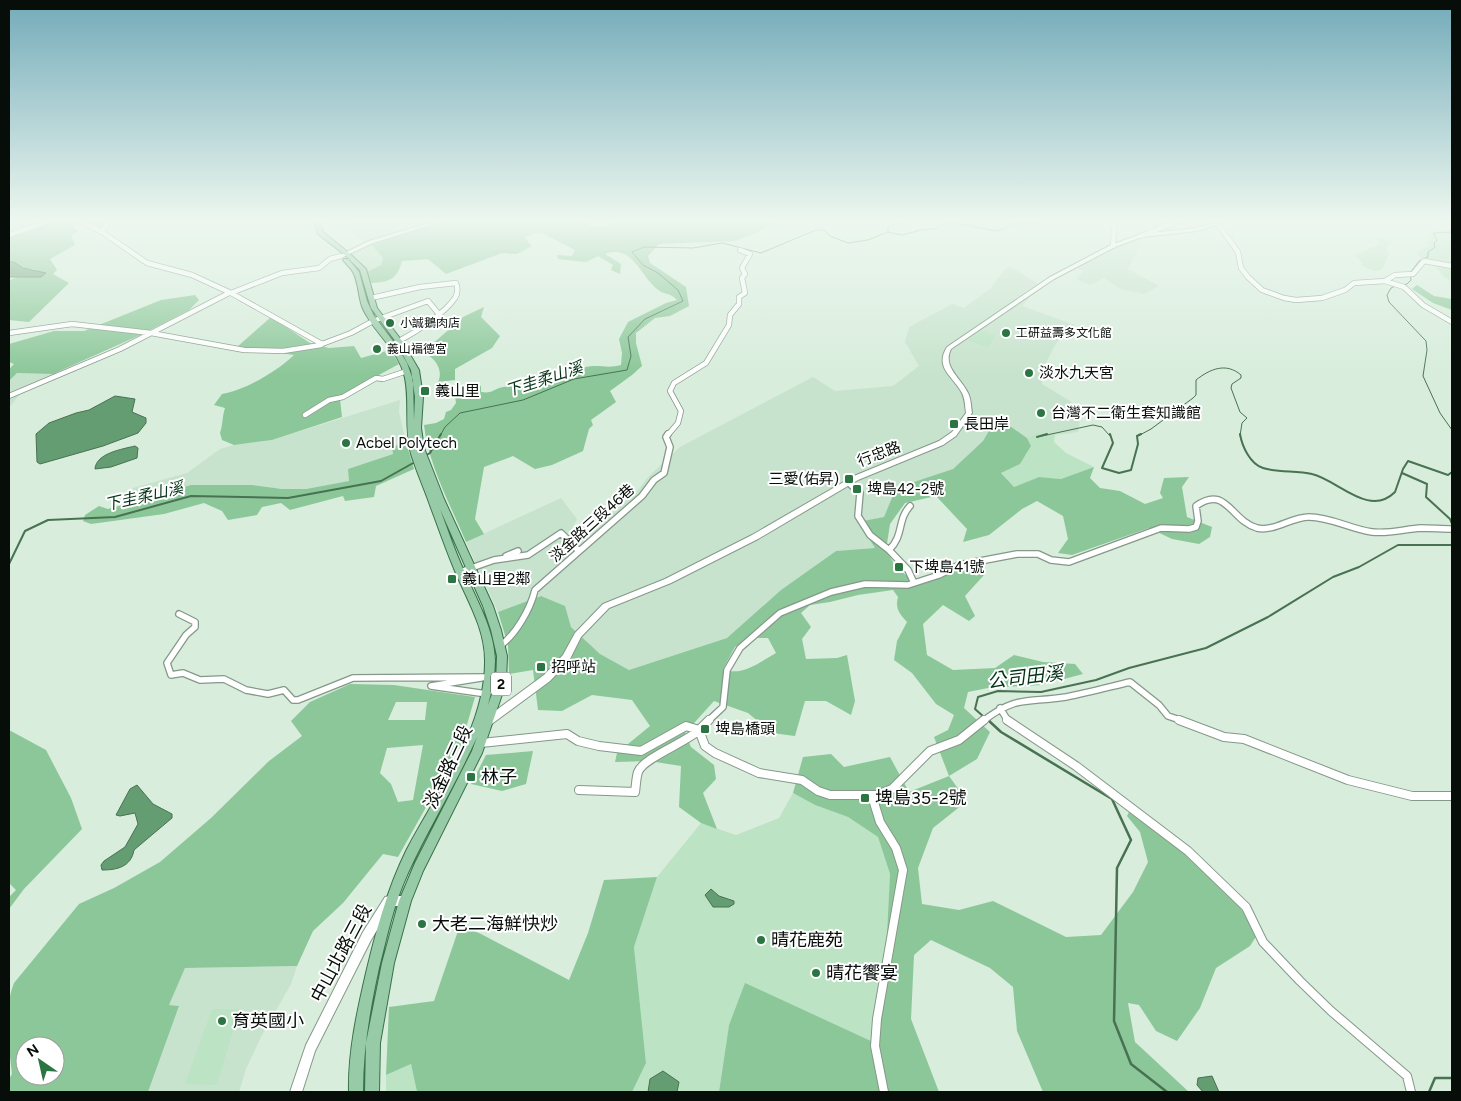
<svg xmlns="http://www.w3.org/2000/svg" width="1461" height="1101" font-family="Figtree,'Noto Sans TC',sans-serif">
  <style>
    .built { fill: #c7e3cd }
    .green { fill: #bce3c4 }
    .forest { fill: #8cc799; fill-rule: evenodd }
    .water { fill: #649d72; stroke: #487252 }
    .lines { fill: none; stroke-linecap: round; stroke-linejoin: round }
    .stream-far2 { stroke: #487252; stroke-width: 1 }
    .stream-far1 { stroke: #487252; stroke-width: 2 }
    .stream { stroke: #487252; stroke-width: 2.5 }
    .street-far2-casing { stroke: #859889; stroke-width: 6 }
    .street-far1-casing { stroke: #859889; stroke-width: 8 }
    .street-casing { stroke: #859889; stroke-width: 10 }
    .secondary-casing { stroke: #859889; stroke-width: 2 }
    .primary-casing { stroke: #377148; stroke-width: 2 }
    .street-far2 { stroke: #fff; stroke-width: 4.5 }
    .street-far1 { stroke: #fff; stroke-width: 5.5 }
    .street { stroke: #fff; stroke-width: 8 }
    .secondary { fill: #fff; fill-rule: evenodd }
    .primary { fill: #97caa6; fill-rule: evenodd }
    .poi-dot { fill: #2b7543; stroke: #fff; stroke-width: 2 }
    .labels { text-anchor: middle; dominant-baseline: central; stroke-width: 4; stroke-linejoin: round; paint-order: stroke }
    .far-poi-label { font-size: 12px; fill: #070e09; stroke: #fff; text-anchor: start }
    .shield { fill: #fff; stroke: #515653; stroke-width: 1 }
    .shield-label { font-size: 14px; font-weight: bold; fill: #070e09 }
    .poi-label { font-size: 15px; fill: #070e09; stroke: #fff; text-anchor: start }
    .street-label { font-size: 15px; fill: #070e09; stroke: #fff }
    .water-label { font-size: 16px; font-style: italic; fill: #043216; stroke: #fff }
    .near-street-label { font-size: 18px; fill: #070e09; stroke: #fff }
    .near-poi-label { font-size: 18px; fill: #070e09; stroke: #fff; text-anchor: start }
    .near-water-label { font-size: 19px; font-style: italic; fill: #043216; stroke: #fff }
  </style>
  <rect width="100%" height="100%" fill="#d8eddc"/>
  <path class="built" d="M353,220H416L421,227L370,243L365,242L347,229Z
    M1133,239L1141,244L1128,269L1159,286L1144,294L1120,289L1104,278L1090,285L1077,279L1083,271L1074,266L1108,248Z
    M1009,266L1040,285L1022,306L1075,325L1057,342L1043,368L1042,384L1070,401L1081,414L1078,432L1055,435L1037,433L1027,438L997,418L983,441L953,469L897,488L884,517L858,523L875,548L836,551L781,590L727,638L629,670L600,654L571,627L564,606L541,596L498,612L466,542L561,498L577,519L571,531L581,540L638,490L648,477L680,447L813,377L835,391L893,386L919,366L905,342L909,327L952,304L964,308L991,288L1003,271Z
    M17,373L53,374L40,385L20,394L9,408V381Z
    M400,400L399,412L406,442L392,447L393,454L348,469L350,481L306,489H282L252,485H191L130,503L133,488L187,473L220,449L234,445L272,440Z
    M297,966L291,984L261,1037L246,1069L239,1092H148L179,1006L169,1005L185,968Z"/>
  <path class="green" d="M1452,230V281L1444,277L1436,267L1416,254L1421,249L1428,246V235L1435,231Z
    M1376,236L1392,242L1386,249L1389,252C1383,273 1381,275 1361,265L1363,263L1354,255L1380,244Z
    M370,243L383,258L381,265L367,272L350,253Z
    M980,330L995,335L988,348L967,340Z
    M1037,433L1055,435L1054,442L1066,453L1094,467L1061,479L1039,477L1014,487L1001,473L1020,464L1031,446L1027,438Z
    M793,793L815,805L848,817L878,837L890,874L887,933L871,1041L745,984L729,1025L719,1092H632L646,1063L634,947L657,877L701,823L736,835L779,818Z
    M212,1009H240L218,1080L215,1085L185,1084Z
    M411,1064L417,1092H386V1075Z"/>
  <path class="forest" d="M53,220H105L100,227L84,221L72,226L78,231L71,236L75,245L50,259L57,270L53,274L69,283L29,322L9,320V281C18,275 27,277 37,270L23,268L14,262H9V235Z
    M416,220H591L590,227L607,226L612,220H776L761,231L735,241L659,244L648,256L650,263L686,287L689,306L670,316L655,318L636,333V343L642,366L632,375L610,391L616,402L591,420L593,425L589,429L583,451L552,465L535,469L513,456L484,467L475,519L484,534L466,542C451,506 428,464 424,425L436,423L444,419L446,412L451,410L456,403L455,396L468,388L481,386V392C493,394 493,389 503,387C511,385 519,389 527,388C547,382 566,372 586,367C600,364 606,369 621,365L622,353L619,339L628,322L666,303L677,300C670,292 663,295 657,289C640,275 632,244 605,254L621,264L620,274L611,270L613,265L598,256L586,262L558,259L557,255L572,256L575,250L540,232L524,237L532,246L517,254L502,253L446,274L428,259L402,261C397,280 389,282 371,283L367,272L381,265L383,258L370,243L421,227Z
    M1417,285L1434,296L1452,299V310L1433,303L1412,289Z
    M195,295L199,300L189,310L138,336L53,374L17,373L9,381V369L14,364L9,362V344L54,331H84L161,300Z
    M484,307L481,317L500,336L492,348L455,369V380L438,382C446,366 427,348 411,352L407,347H429L463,317Z
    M271,317L310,343L329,348L354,346L361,358L390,350L399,364L344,394L340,399L342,417L272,440L234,445L222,440L220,433C223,424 222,417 225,408L214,405L222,394C244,391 279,370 294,355L237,347Z
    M997,417L1027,438L1031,446L1020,464L1001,473L1014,487L1039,477L1061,479L1094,467L1090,478L1100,488L1120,491L1145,504L1163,498L1160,493L1164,478L1189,477L1182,487L1187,517L1212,527L1210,537L1199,544L1172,539L1149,528L1072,555L1058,553L1068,539L1063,516L1037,501L1022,509L989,535L963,542L967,529L936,496L905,503L890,524L886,550L896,567L918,585L968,567L984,575L965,596L975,616L969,621L943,605L923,624L927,655L953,670L995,668L1014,655L1043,662L1075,664L1083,674L1041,685L988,688L968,692L964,708L990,732L977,759L949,776L967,801L933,828L918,868L922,904L959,910L993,901L1066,937L1101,935L1133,892L1148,862L1140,832L1127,816L1130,810L1137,814L1213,876L1240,907L1257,935L1250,946L1216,968L1200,1008L1177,1041L1156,1031L1139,1005L1128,1003L1135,1042L1189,1092H1043L1017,1031L1013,987L990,968L931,940L914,955L911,1019L939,1092H719L729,1025L745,983L871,1041L887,933L890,874L878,837L848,817L815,805L793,793L803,757L831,754L844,767L890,757L909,792L949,776L934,737L948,730L954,715L936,704L912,673L894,660L897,641L907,622C899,613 895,608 898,597L893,590L858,595L830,602L810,605L801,613L811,627L802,639L806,659L837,658L847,655L855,701L851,715L826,701H805L795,736L772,733L748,713L714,701L685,733L691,747L714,765L716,779L703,793L717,829L701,823L679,807L681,766L649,761L615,762L617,753L650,726L632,700L592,695L562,711L538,710L533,670L509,674L508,645L498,612L541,596L565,606L571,627L600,654L629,670L727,638L781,590L836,551L875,548L858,522L884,517L896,488L953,469L983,441ZM748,638H768L776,653C760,662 741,677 723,669L735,647Z
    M406,442L414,469L376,486L374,497L345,501L343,496L290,510L281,503L262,507L257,515L228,520L222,511L204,503L164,514L91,524L83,521L85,515L99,506L108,509L191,485H252L282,489H306L349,481L348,469L393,454L392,447Z
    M350,684L394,685L475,697L461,745L398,857L383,854L343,903L313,931L297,966L185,968L169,1005L179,1006L148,1092H9V1079L12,1074C9,1045 3,1011 14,983L79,904L114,888L160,862L211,818L269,761L302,736L291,721L310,702ZM396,702H427L425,720H388ZM423,745L413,800L398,802L391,784L380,773L387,748ZM25,1046H55V1076H25Z
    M9,730L46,750L71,798L82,829L24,889L9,909V897L16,890L9,883Z
    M533,751L526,784L502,791L471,784L486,755Z
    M657,877L634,947L646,1063L632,1092H417L411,1064L386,1075L389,1007L434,1001L460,925L481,934L569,980L588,933L604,880Z"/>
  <path class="water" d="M9,262H14L23,268L46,273L41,277H9Z
    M115,396L135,399L132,412L146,418V423L138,433L103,446L40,464L37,462L36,434L49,423L76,413L89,410Z
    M135,446L138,448L137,458L111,467L95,469C96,453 123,449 135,446Z
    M137,785L153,804L172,814V818L134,850C131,867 117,870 102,870L101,865L104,861L125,847L138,824L135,813L120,816L116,815L130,789Z
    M711,889L719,896L734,901V904L729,907H713L705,895Z
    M663,1071L679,1082L677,1092H648L650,1079Z
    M1212,1076L1219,1092H1203L1197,1085L1198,1078Z"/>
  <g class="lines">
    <path class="stream-far2" d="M888,232V227L905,220
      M1402,285L1407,284L1411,280L1410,273L1419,261L1428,257V252L1435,247L1434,243L1437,240L1433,233L1452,232
      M1395,286L1391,288L1387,295L1389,302L1426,341L1427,350L1423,376L1440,413L1452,430
      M440,436L445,427L460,413L523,400L574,379L627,370L631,356L628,337L645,319L683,301L678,290L658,273L643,265L632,252L644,247L693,248L722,243L761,253L816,230H824L830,236L848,243L868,240L888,232L902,235L921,230L935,229L948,222L997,231L1017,223H1035L1045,220
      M1042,436L1093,425L1102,427L1110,436
      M1138,436L1151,429L1193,398L1196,395V380C1210,369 1226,362 1241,375V378L1232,384L1231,388L1240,412L1247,418L1242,423L1240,436"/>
    <path class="stream-far1" d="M1110,434L1113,443L1102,468L1119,473L1131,470L1138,444L1137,436L1141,434
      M1240,434C1242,446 1250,464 1263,468C1278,473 1297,470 1312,474C1338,480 1369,518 1395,492L1403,469L1408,461L1448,475L1452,472
      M1037,437L1047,434
      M425,456L430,453L441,434
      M1402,473L1427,484L1426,497L1450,519L1452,524
      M9,564L25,531L48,520L115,517L191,496L288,498L381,481L415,462
      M984,717L975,709L978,697L998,691L1041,692L1096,680L1129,668L1206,648L1268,617L1333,577L1359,567L1398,545H1452
      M988,720L990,721"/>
    <path class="stream" d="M988,720L1001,732L1112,799L1131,840L1117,868L1114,1021L1131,1064L1167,1092
      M1429,1092L1435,1078H1452"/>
    <defs>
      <path id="street-far2" d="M78,220L102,232L147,263L192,275L231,293L322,344L351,333L373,321L428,301L438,313
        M1109,220L1114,227L1113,246
        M1218,224L1238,252L1241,268L1248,277L1262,290L1284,298L1296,300L1322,298L1345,290L1354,283L1385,281L1395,275L1413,274L1424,261L1452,266
        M102,232L109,220
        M9,235L52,220
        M1141,236L1180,220
        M1385,281L1404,287L1423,305L1452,322
        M231,293L282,273L319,268L330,259L341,256
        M371,298L420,287L456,283C458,288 458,293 455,298C444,314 416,332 399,341
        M9,333L72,324L151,333L244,350L283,351L321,345
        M9,396L120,349L229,293
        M305,415L329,400L343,397L376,378L383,379L407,371
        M667,436L678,423L681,411L670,391L674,383L706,363L729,325L730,315L739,304V297L745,293L742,278L745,274L742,268L750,254L740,250"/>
      <path id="street-far1" d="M848,482L860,493L858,516L870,535L889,550L908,570L914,583
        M889,550C904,536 897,520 910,506
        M506,556L518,551
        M460,572L494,560L528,555L561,533L579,551
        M179,614L195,622V627L186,635L167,663L171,675L183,673L200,680L224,679L246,690L268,694L284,690L293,700H298L353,678L487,677L431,686L487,694
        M500,646C516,634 530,610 535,590L642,496L654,480L664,473L670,447L666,437L668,434
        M1000,708L1008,721
        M708,721L723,707L727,670L740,648L780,613L831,592L865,584L908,585L939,575L959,565L1017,554H1038L1051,560L1069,562L1161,528L1189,529L1196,527L1198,521L1196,506C1226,484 1231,521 1257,528C1274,532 1291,517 1309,517C1331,517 1350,529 1372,532C1389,534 1405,529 1421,528C1432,528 1442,529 1452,529
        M983,721C1017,695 1027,703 1066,697C1087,693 1109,687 1130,682L1159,705L1168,716L1183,721"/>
      <path id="street" d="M709,720L699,730L705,746L715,753L759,773L802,780L818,791L830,795H877L892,789L930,751L959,740L984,720
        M1007,720L1076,766L1188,851L1246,907L1263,942L1300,981L1331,1011L1407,1076L1411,1092
        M1179,720L1224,737L1244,739L1348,780L1412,796H1452
        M481,743L567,734L578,741L599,746L641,751L686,726L699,730C687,742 643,758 638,772C636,778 636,786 635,792L579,790
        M872,796L880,822L896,848L903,870L877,1019L875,1046L884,1092"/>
      <path id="secondary" d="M439,220H447L373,243L343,257L338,256L369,241Z
        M1224,220H1232L1197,231L1142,237L1115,247L1054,279L951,349C942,367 961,378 968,393C971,399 971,406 972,413L956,436L943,445L858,480L758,539L671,583L609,608L581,637L569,661L550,681L489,726L486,727L483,726L482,723L483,720L544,675L563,655L575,633L603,604L665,579L752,535L854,476L939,441L952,432L966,413C965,406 965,399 962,393C953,376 934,368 947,347L1050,277L1111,245L1141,234L1197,228Z
        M389,896H405L409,897L410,901L409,905L405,906H392L371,940L315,1051L302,1092H290L306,1045L363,932L385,897Z"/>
      <path id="primary" d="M314,220H320L323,232L349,253L366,269L377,308L402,341L419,370L423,397L421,428L424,448L444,499L493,606L501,630L507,656L506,683L482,753L423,871L411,901L394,963L380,1043L379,1092H365L366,1043L382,963L399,901L415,863L472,751L477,737C456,784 429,827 408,873C394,903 387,936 379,968C370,1009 363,1050 363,1092H349C348,1052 357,1012 366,973C376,931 387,890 406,851C436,793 486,728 485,660C485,628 467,600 455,571C446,550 439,529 431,508C425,490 417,473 411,454C404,427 410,403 405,378C399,350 375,334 363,309C358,297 359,283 353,272C350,267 346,264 343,260L344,259H348L359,272L367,301L374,316L396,345L407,363L413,380L414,420L415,397L411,370L396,342L371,308L360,270L345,255L318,234ZM440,509L483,606L491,630L497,656L496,683L488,705C492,690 495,675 495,660C494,629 477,601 465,573C455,552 448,530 440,509Z"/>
    </defs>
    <use href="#street-far2" class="street-far2-casing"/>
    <use href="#street-far1" class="street-far1-casing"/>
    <use href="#street" class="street-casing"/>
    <use href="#secondary" class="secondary-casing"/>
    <use href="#primary" class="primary-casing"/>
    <use href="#street-far2" class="street-far2"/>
    <use href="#street-far1" class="street-far1"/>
    <use href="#street" class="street"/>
    <use href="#secondary" class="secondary"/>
    <use href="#primary" class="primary"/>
  </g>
  <linearGradient id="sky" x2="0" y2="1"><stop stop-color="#73abb9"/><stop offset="0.59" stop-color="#edf7ef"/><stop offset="1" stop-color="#edf7ef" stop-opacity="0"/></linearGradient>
  <rect width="1461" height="374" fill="url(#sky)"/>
  <g class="poi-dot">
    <circle cx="390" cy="323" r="5"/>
    <circle cx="1006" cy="333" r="5"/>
    <circle cx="377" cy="349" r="5"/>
    <circle cx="1029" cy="373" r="5"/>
    <rect x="420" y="386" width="10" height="10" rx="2.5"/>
    <circle cx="1041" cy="413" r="5"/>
    <rect x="949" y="419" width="10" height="10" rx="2.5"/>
    <circle cx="346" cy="443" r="5"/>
    <rect x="844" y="474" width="10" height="10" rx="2.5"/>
    <rect x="852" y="484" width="10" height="10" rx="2.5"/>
    <rect x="894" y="562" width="10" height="10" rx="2.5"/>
    <rect x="447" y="574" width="10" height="10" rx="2.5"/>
    <rect x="536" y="662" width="10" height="10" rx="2.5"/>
    <rect x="700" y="724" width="10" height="10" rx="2.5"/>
    <rect x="466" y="772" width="10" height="10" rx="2.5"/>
    <rect x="860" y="793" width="10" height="10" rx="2.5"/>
    <circle cx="422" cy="924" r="5"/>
    <circle cx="761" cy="940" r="5"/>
    <circle cx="816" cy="973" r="5"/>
    <circle cx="222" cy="1021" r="5"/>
  </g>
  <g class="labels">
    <g class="far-poi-label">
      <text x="400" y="323">小誠鵝肉店</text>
      <text x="1016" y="333">工研益壽多文化館</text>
      <text x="387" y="349">義山福德宮</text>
    </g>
    <rect class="shield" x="491" y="672.5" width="20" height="23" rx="4"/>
    <g class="shield-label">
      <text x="501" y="684">2</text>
    </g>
    <g class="poi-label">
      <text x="1039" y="373">淡水九天宮</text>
      <text x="435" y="391">義山里</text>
      <text x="1051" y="413">台灣不二衛生套知識館</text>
      <text x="964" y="424">長田岸</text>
      <text x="356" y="443">Acbel Polytech</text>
      <text x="839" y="479" text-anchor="end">三愛(佑昇)</text>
      <text x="867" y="489">埤島42-2號</text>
      <text x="909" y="567">下埤島41號</text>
      <text x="462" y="579">義山里2鄰</text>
      <text x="551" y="667">招呼站</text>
      <text x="715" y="729">埤島橋頭</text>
    </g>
    <g class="street-label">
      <text transform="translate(879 454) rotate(-21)">行忠路</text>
      <text transform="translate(592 523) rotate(-42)">淡金路三段46巷</text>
    </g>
    <g class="water-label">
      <text transform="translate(544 379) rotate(-18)">下圭柔山溪</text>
      <text transform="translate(144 496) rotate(-13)">下圭柔山溪</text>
    </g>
    <g class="near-street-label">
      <text transform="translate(448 767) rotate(-65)">淡金路三段</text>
      <text transform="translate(341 953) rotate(-62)">中山北路三段</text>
    </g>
    <g class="near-poi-label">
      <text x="481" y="777">林子</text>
      <text x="875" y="798">埤島35-2號</text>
      <text x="432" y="924">大老二海鮮快炒</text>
      <text x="771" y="940">晴花鹿苑</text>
      <text x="826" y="973">晴花饗宴</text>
      <text x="232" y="1021">育英國小</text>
    </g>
    <g class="near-water-label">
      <text transform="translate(1025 677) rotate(-7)">公司田溪</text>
    </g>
  </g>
  <rect width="1461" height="1101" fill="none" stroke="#070e09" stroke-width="20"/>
  <g transform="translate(40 1061) rotate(326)"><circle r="24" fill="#ffffff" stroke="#9c9f9d"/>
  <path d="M0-4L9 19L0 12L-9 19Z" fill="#2b7543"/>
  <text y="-8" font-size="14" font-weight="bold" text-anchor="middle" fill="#070e09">N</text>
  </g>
</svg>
